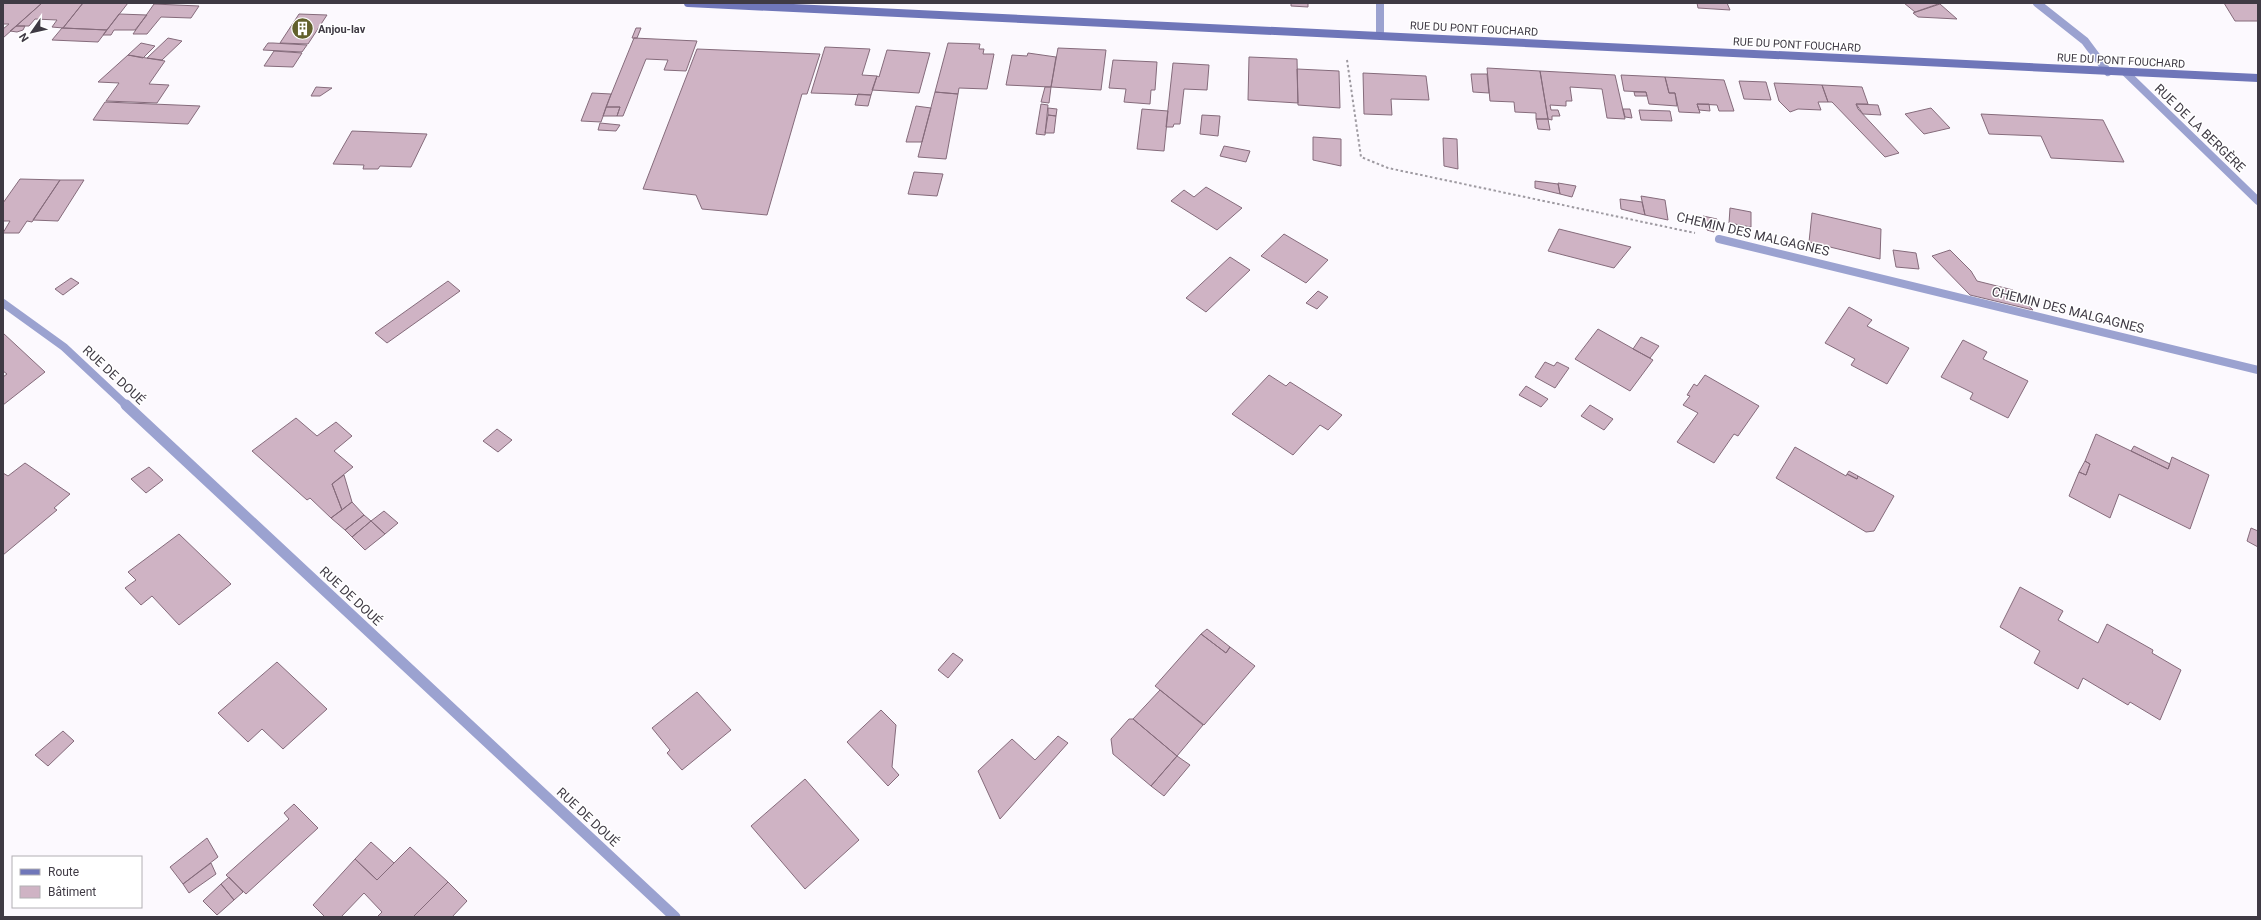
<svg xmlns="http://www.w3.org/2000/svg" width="2261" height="920" font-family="Roboto,sans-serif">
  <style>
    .building { fill: #cfb3c4; stroke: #856b7b }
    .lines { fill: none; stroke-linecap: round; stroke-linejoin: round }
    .path { stroke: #9e9aa1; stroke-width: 2; stroke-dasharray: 2.5 2.5; stroke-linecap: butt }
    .service { stroke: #9ba2d0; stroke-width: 8 }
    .minor { stroke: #9ba2d0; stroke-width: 8 }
    .tertiary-far1 { stroke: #9ba2d0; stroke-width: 8 }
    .tertiary { stroke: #9ba2d0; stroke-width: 11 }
    .secondary { stroke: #6f76b9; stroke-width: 8 }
    .labels { text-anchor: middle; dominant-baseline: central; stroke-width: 3; stroke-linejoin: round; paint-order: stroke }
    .far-poi-label { font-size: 11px; font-weight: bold; fill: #3f3a44; stroke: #fff; text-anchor: start }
    .far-street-label { font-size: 11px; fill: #3f3a44; stroke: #fff }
    .street-label { font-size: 13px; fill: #3f3a44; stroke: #fff }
  </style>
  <rect width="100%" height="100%" fill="#fcf9fe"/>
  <path class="building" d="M3,3H42L3,38V29L9,24H3Z
    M42,3H83L63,28L52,27L57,20L35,19L29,26H16Z
    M83,3H128L107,30L63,28Z
    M1291,3H1308V7L1291,6Z
    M1697,3H1727L1730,10L1698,8Z
    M1904,3H1936L1938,4L1915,12Z
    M2224,3H2258V21H2235Z
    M154,4L199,6L191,18L161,17L147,34H133Z
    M1940,4L1957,19L1918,17L1913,13Z
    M119,14L147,15L135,30H114L111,35H103Z
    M299,14L327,15L308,44L280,43Z
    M16,26H25L23,30L17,32L10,31Z
    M62,28H63L107,30L98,42L52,40Z
    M636,28H641L637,38H632Z
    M168,38L182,41L162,60L147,58Z
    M634,38L697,41L686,71L664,70L668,60L646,59L623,116H617L620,107H606Z
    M141,43L155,46L143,58L128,55Z
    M268,43H273L307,45L302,52L263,50Z
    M948,43L980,44L979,49H984L983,54H994L987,89L959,88L958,94L935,92Z
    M825,47L870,49L862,75L877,76L871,95L811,93Z
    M1058,48L1106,50L1101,90L1051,87Z
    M697,49L820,54L807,94H802L767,215L702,209L696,195L643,189Z
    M887,50L930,53L919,93L872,90L877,76L879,77Z
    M274,51L302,53L293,67L264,66Z
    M1028,53L1056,57L1051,87L1006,85L1012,55L1027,56Z
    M128,55L165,61L149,84L169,85L157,103L106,101L119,83L98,82Z
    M1249,57L1297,59L1298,103L1248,100Z
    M1113,60L1157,62L1155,90H1151L1150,104L1124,102L1126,89L1109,88Z
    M1173,63L1209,65L1207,90L1184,89L1180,124H1174L1173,127H1166Z
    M1487,68L1540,71L1548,119H1536V113L1515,112L1514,102L1490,101Z
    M1297,69L1339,71L1340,108L1298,105Z
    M1540,71L1615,75L1625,119L1607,118L1602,89L1570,87L1572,101H1566V106L1550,105L1551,110H1558L1560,116H1552V120L1548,119Z
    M1363,73L1426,76L1429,100L1391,99L1392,115L1364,114Z
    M1471,74H1487L1489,93L1473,92Z
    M1621,75L1665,77L1669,93H1675L1677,106L1649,104L1646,92L1624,91Z
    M1665,77L1724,80L1734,111H1719L1717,105L1697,104L1700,113L1679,112L1675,93H1669Z
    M1739,81L1766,82L1771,100L1744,99Z
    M1774,83L1822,85L1828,102H1818L1821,110L1798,109L1790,112L1779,101Z
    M1822,85L1862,87L1868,104H1856L1858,109L1899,153L1885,157L1832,102H1828Z
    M316,87L332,88L320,96H311Z
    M1045,87H1051L1049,103L1041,102Z
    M935,92L958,94L946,159L918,157Z
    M1634,92H1646L1647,96H1635Z
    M592,93L611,94L601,122L581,121Z
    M858,94L871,95L868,106L855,105Z
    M105,102L200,106L188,124L93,120Z
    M1041,104L1048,105L1045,135L1036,134Z
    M1697,104H1709L1710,111L1699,110Z
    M1856,104L1878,105L1881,115L1863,114Z
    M916,106L931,108L922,142H906Z
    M606,107H620L617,116H603Z
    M1048,108L1057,109L1056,116L1048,115Z
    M1931,108L1950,128L1924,134L1905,114Z
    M1142,109L1168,111L1164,151L1137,149Z
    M1623,109H1630L1632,118L1625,117Z
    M1639,110L1670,111L1672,121L1641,120Z
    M1981,114L2103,120L2124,162L2051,158L2041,136L1989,134Z
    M1048,115L1056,116L1054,133H1045Z
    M1202,115L1220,116L1218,136L1200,134Z
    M1536,119H1548L1550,130L1538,129Z
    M600,123L620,125L616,131L598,130Z
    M352,131L427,134L411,167L380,166L378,169H363L364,165L333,164Z
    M1313,137L1341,139V166L1313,160Z
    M1443,138L1457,139L1458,169L1444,166Z
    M1224,146L1250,151L1246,162L1220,156Z
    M914,172L943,174L937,196L908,194Z
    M20,179L60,180L32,222L27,221L19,233H3L10,221H3V203Z
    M60,180H84L58,221L33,220Z
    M1535,181L1558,184L1560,194L1535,188Z
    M1558,183L1576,186L1572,197L1560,194Z
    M1206,187L1242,208L1217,230L1171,201L1184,190L1194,197Z
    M1641,196L1665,200L1668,220L1645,215Z
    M1620,199L1642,202L1645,215L1621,209Z
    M1730,208L1751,212V227L1729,223Z
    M1812,213L1881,229L1880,259L1809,242Z
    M1703,216L1717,219L1714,232L1707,230Z
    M1559,229L1631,247L1614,268L1548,251Z
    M1284,234L1328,260L1306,283L1261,256Z
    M1893,250L1916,253L1919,269L1896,267Z
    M1950,250L1971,271L1977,281L2013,290L2033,310L1970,295L1932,256Z
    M1230,257L1250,270L1206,312L1186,298Z
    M71,278L79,283L63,295L55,289Z
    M448,281L460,291L387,343L375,333Z
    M1318,291L1328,297L1317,309L1306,303Z
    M1849,307L1872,320L1867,326L1909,348L1887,384L1851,365L1855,359L1825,343Z
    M1598,329L1653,360L1630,391L1575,359Z
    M3,333L45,372L3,405V377L7,374L3,371Z
    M1641,337L1659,346L1650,358L1633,349Z
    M1963,340L1987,352L1983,359L2028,381L2008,418L1970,399L1973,393L1941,377Z
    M1545,362L1554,366L1557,362L1569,368L1555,388L1535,377Z
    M1269,375L1286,386L1290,382L1342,415L1328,430L1320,425L1293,455L1232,414Z
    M1705,375L1759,406L1738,436L1734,434L1714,463L1677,442L1698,413L1683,405L1690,396L1687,395L1694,384L1697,386Z
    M1526,386L1548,399L1541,407L1519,395Z
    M1590,405L1613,419L1604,430L1581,416Z
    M296,418L317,436L336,422L352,436L334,451L353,467L332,484L342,510L331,518L310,498L307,500L252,451Z
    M497,429L512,440L498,452L483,441Z
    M2096,434L2168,469L2172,457L2209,475L2190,529L2119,494L2110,518L2069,496L2079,472L2086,475L2090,464L2085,461Z
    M2134,446L2170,464L2168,469L2131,451Z
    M1795,447L1846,476L1847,474L1857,479L1858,476L1894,496L1874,531L1866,532L1776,478Z
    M2085,461L2090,464L2086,475L2079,472Z
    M25,463L70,494L54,508L57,510L3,555V473L8,476Z
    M149,467L163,480L146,493L131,479Z
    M1849,471L1858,476L1857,479L1847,474Z
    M344,475L352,502L342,510L332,484Z
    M352,502L364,515L345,530L331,518Z
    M384,511L398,523L385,534L371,521Z
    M364,515L371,521L352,537L345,530Z
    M371,521L385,534L365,550L352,537Z
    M2251,528L2258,531V547L2247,541Z
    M179,534L231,584L179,625L152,596L141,605L125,588L136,580L128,572Z
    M2020,587L2063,611L2058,620L2098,643L2107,624L2153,650L2152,653L2181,670L2160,720L2130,702L2128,705L2083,678L2078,689L2034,663L2040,651L2000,627Z
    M1207,629L1230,647L1226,653L1201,634Z
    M1201,634L1226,653L1230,647L1255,666L1204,725L1155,686Z
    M953,653L963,660L948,678L938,670Z
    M277,662L327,709L283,749L262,729L248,742L218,713Z
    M1160,690L1203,725L1177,756L1133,719Z
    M697,692L731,730L682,770L667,753L670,750L652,728Z
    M881,710L896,725L892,767L899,775L888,786L847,742Z
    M1129,719H1133L1177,756L1151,786L1113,754L1111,739Z
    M63,731L74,741L48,766L35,755Z
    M1058,736L1068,743L1000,819L978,771L1012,739L1035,760Z
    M1177,756L1190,765L1164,796L1151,786Z
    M805,779L859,840L805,889L751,826Z
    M294,804L318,828L246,894L226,875L289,819L284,813Z
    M207,838L218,857L183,884L170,867Z
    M371,842L394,863L377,880L355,859Z
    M410,847L448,882L413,917H377L382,912L364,893L341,917H325L313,905L355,859L377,880Z
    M211,863L216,874L189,893L183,884Z
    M229,877L243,892L234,900L221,884Z
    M448,882L467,901L452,917H413Z
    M221,884L234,900L217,915L203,901Z"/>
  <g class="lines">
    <path class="path" d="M1347,60L1361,157L1388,168L1695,233"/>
    <path class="service" d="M1380,3V35"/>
    <path class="minor" d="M2037,3L2085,41L2108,72
      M2126,73L2258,201
      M1719,239L2258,370"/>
    <path class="tertiary-far1" d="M3,303L64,347L127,406"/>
    <path class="tertiary" d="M126,405L675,917"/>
    <path class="secondary" d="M688,3L2258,78"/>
  </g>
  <defs>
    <symbol id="building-disc" viewBox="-11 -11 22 22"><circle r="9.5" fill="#62602c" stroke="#fff"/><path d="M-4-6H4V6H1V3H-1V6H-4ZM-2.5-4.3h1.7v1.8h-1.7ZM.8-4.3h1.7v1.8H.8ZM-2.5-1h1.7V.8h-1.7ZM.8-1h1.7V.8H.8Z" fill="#fff"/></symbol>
  </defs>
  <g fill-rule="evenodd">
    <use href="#building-disc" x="290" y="16" width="25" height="25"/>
  </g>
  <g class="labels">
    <g class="far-poi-label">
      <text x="318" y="29">Anjou-lav</text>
    </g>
    <g class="far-street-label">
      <text transform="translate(1474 29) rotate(3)">RUE DU PONT FOUCHARD</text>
      <text transform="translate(1797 45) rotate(3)">RUE DU PONT FOUCHARD</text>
      <text transform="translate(2121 61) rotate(3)">RUE DU PONT FOUCHARD</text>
    </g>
    <g class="street-label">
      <text transform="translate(2200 128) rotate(44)">RUE DE LA BERGÈRE</text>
      <text transform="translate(1753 234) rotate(13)">CHEMIN DES MALGAGNES</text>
      <text transform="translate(2068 310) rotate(14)">CHEMIN DES MALGAGNES</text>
      <text transform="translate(114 375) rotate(43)">RUE DE DOUÉ</text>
      <text transform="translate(351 596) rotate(43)">RUE DE DOUÉ</text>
      <text transform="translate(588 817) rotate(43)">RUE DE DOUÉ</text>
    </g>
  </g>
  <rect width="2261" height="920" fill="none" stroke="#3f3a44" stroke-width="8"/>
  <rect x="12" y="856" width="130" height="52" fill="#ffffff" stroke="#b2b0b4"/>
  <rect x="20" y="869" width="20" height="6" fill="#6f76b9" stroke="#b2b0b4"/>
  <text x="48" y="876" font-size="12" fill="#3f3a44">Route</text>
  <rect x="20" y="886" width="20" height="12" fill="#cfb3c4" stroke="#b2b0b4"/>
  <text x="48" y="896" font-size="12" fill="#3f3a44">Bâtiment</text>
  <g transform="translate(32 32) rotate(236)" stroke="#ffffff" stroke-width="3" paint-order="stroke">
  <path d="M0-3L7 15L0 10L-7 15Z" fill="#3f3a44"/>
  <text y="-6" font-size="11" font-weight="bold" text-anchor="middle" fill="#3f3a44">N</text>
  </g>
</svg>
